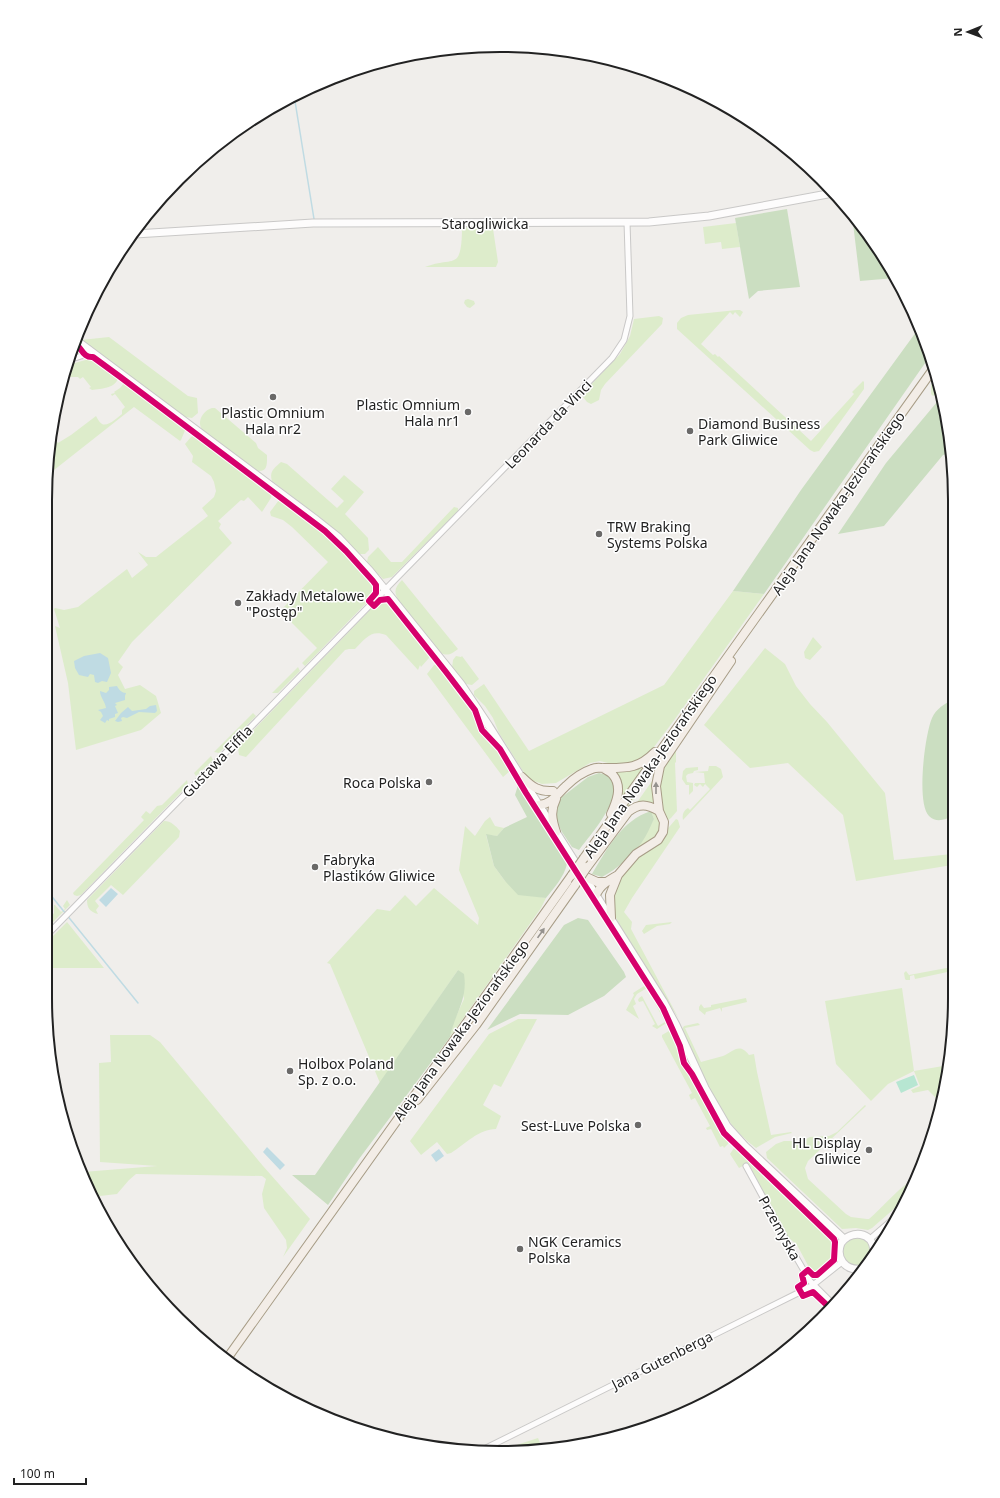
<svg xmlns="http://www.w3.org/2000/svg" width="1000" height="1498" font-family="'Noto Sans',sans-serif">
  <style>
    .grass { fill: #ddeccb }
    .forest { fill: #cbdec1 }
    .pitch { fill: #b7e6d2 }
    .water { fill: #bfdbe3 }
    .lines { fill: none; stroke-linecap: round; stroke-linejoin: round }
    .stream { stroke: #bfdbe3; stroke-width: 1.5 }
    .minor-casing { stroke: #c9c8c7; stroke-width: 7 }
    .tertiary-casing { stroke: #c9c8c7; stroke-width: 9 }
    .primary-casing { stroke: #a79c86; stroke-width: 10 }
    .minor { stroke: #fdfcfc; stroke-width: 5 }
    .tertiary { stroke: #fdfcfc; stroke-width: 7 }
    .primary { stroke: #f3ede7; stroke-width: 8 }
    .primary-bridge-casing { stroke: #a79c86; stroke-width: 10; stroke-linecap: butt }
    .primary-bridge { stroke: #f3ede7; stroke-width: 8 }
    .cycleway-casing { stroke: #fff; stroke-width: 8 }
    .cycleway { stroke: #d6006c; stroke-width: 6 }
    .oneway { fill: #95928e }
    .poi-dot { fill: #6a6968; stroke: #fff; stroke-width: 1.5 }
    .labels { text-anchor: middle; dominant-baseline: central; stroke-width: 3; stroke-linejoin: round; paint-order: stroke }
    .street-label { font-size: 14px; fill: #222; stroke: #fff }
    .poi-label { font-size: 14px; fill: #222; stroke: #fff; text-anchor: start }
    .rim { fill: none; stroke: #222; stroke-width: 2 }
  </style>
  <rect width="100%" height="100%" fill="#f0eeeb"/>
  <path class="grass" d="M492,222L498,262L496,267H425C453,256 461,272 462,231L455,224Z
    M736,223L740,247L722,249L721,242L705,244L703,227Z
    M468,299L474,301L475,304L470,308L467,307L464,303L465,300Z
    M737,310H740L743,312L740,317L735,312L733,315L730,312L701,344L713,355L715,354L718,357L719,356L811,441L854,394L852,392L863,381L864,382V389L819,451L814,452L810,450L677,329V323L681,318L688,315Z
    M659,316L663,318L662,324L605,384L601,390L599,400L591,404L587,402L583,397L584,392L620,354L630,336L634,319Z
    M109,337L188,396L197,398L198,413L192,418L185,417L81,340Z
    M89,359L95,360L118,377C117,388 101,389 92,390L89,388L91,387L83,377L80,379L78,377H70C67,374 66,369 68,365Z
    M937,376L941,391L933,396L931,394V385Z
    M125,382L186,428L181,440L180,441L176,438L134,407L49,474V440L50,434L58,443L71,435L96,416C97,418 99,422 102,424C108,427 118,417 122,414V410L125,407L115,394L112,396L111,394L115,393L114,392L120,388Z
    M212,408H215L256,443L258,448L267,455C267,463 268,472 258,471L203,431C196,423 202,411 212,408Z
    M195,435H197L272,492L271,498L262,512L248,497L244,501L241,500L218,521L221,524L219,528L232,543L132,642L118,662L123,667L118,675L125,689L140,685L156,696L161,713L141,730L76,750L68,683L55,626L60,628L54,609L55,608L64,610L78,607L127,569L132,578L148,565L138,552L146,557H156L208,516L202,508L214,497L216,491L214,482L211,476L192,462L193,456L185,444L191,437Z
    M281,462L287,464L337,508L344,501L331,489L344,475L364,492L345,514L368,538L369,550L365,554H360L322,519L272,481C269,472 274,468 281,462Z
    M279,500H283L332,539L371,579L375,587L373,596L305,666L302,663L317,648L280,611L328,562L292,527L283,520L271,516L270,512Z
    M454,507L458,508V511L392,577L383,579L379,575H377L367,562L368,557L378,547L391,562H402Z
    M402,580L458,649C451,654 448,657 439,652L397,600L398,599C393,591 396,586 402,580Z
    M733,591L764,594L675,719L648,755L640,760L627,763H608L600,761L590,763L556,783L542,784L534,781L526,776L499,733L493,718L485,706L474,695V691L484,684L529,751L664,685Z
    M384,599L388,601L429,652V658L421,667L420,665L418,670L386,635C371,629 365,639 355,649H349L345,650L246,757L239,755L238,748L241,743L373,607L380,601Z
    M813,637L822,647L810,660L805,658L804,652Z
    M765,648L785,664L796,686L810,704L827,722L885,793L894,860L952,854V865L856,881L843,815L788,763L750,768L704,725Z
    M456,656L461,657L462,656L479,679L472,685L466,684L463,681H462L452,668L453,660Z
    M438,664L471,707L481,730L496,747L511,770L503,777L427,674L434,665Z
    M298,667L300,671L278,693H272Z
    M253,713L256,716L219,753L214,752Z
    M689,718L670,748L588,863L587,861Z
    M676,749V762L675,763L677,811L671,818L667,821C660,806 655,782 662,767C665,761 671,755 676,749Z
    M211,756L213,760L196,776L194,773Z
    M643,766V768L623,797L621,798L614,771Z
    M709,766H716L721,769L723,777L683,820C682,815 683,811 688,808L690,810L710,789L705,784L703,787L700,784L697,787L694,785L695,783H705L704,773L695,772L708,771Z
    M698,767V770L694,771L693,773L688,774L686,776L687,782L693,783V791L689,795V785H686L682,779L683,771L686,768Z
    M187,780L188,785L81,895L77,896L74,895L73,893L144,820L141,817L146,811L150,814L157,806L162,805Z
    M652,781L656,804L638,802V801Z
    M654,810C668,829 655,838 639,847L638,846L654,819L651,811Z
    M490,817L495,826L504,828L497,836L486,835L494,866L505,881L534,896L546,898L541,908L450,1037L453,1023L464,999L458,970L380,1083L330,964L327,963L377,909L390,911L405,895L416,906L434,888L478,925L479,918L459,870L465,826L475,836L485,821Z
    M676,819L678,820L680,827L632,898L624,912L632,922L631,929L679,1019L623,933L613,911V893L617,883L634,861L651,848Z
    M164,821C171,821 176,826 180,831L179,837L123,895L111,885L95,901L99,906L96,910L98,914C90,912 87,908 87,900Z
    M67,900L70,905L49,926V919L54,913V905H55L61,912L65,909L63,906Z
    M67,922L104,968H49V940Z
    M672,922L670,924L657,926L644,934L642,931L646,925Z
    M952,967V971L915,979L914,975L910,976V980H906L905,979L904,973L906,971L909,975Z
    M644,986H648L661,1007L668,1022L657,1029L652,1026L655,1024L643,1001L639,1002L638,1000L639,998L642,996L658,1026L665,1022L647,988L637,994L634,999L636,1004L633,1006L639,1019L626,1010L634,995L633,993Z
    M902,988L914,1071L949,1065L941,1101L940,1102L928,1090L913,1093L911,1090L920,1086L914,1071L888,1084L871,1101L836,1064L825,1001Z
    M746,998L747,1002L722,1008V1012L720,1008L706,1012L705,1015L699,1010V1007L701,1004L704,1008L711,1007V1005Z
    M518,1019H537L501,1087L494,1084L483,1105L501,1116L496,1129C479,1129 465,1144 451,1153L447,1154L437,1142L421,1155L410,1141L489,1034Z
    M698,1023L700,1025L685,1028L701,1062C708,1060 716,1058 723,1056C733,1052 739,1042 749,1055L754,1054L757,1072L771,1135L791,1132L792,1133L775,1137L756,1148C718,1120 701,1071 682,1029L684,1026Z
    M669,1031L671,1032L679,1049L681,1060L691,1075L723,1135L729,1141L728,1144L724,1148L723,1146L720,1147L711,1129L707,1130L706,1128L710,1126L695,1098L691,1100L689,1095L692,1093L662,1037V1035Z
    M110,1035H150L160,1042L263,1166L310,1219L283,1257L287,1248L286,1240L264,1208L262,1194L266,1179L262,1176L136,1174L129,1180L117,1194L100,1196L93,1193L83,1172L157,1166L100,1162L99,1063L111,1062Z
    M690,1067C699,1081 705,1097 714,1112C719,1120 729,1129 731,1139C713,1119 701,1091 690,1067Z
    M865,1105L866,1106L808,1161L805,1168L808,1179L846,1214L851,1217L867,1219H869C879,1211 908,1178 917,1178L910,1195L872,1228L868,1230L856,1228L842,1229L767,1158L766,1152L776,1144L784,1141H802L810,1137L829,1136L837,1132Z
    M734,1148H738L833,1239L834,1243L832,1260L817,1274H814L811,1271L797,1245L788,1237L748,1163L739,1168L730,1154Z
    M742,1148L833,1234L835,1236H833L741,1149Z
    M843 1252a14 14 0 1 1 28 0a14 14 0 1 1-28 0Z
    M538,1438L543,1450L530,1452H495Z"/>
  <path class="forest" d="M787,209L800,287L758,291L749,299L735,218Z
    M852,215H854L861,223L895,278L860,281Z
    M919,328L930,356L764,594L733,591L801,490Z
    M942,396L951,453L943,455L884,526L838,534L886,463Z
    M953,700L952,816C945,820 936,823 929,816C916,803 925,734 932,718C936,709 945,703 953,700Z
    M599,773C639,781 590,835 579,850L572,847L562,832L558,824L555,815L558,800L588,777Z
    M518,785L567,864C564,877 554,888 546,898L518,895L505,881L494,866L486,834L497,836L504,828L527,817L515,795Z
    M651,811L654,819C650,827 647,835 642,842C632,856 617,869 602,877L592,874C607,849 622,820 651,811Z
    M578,918L588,920L624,972L626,977L604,996L568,1015L520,1014L487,1030L564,925Z
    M458,970L464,974C468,1000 455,1013 450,1037L359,1159L328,1205L292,1175H315Z"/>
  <path class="pitch" d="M914,1075L918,1085L901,1093L896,1082Z"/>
  <path class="water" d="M100,653L108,658L111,673L107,682L102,681L98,683L95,682L94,675L90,674L88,677L79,675L75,668L74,661L84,656Z
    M117,686C119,690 122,693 126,693L125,696V700L115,703L117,705L115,706L118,713L115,714V717L109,719V721L107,720L105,723L100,720L103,716L101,712L98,710L106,708C105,701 100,697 100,691L106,693L109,690V687Z
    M156,705L157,711L155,713L139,712L127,718L123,717L121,718L122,721L118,722L115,721L121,713L128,707L132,711L146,709L150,706Z
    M111,888L118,894L106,907L99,900Z
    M267,1147L285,1165L280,1170L263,1152Z
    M439,1149L444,1156L436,1162L431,1155Z"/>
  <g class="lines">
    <path class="stream" d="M294,95L314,219
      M49,893L138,1003"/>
    <defs>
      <path id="minor" d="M69,360L81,356L89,349
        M49,933L612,358L624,340L630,316L627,222
        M746,1166L789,1245L810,1281L834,1305
        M870,1239L898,1215
        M478,1452L800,1292L813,1285L842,1262"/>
      <path id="tertiary" d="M135,234L313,223L649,222L709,216L833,193
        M76,340L314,518L338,537L370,571L461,684L489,726L663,1001L676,1025L705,1088L727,1126L745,1146L844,1239
        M862,1269C845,1271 835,1258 841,1243C851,1230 872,1231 874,1250"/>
      <path id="primary" d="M603,768C606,770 611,772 613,775C623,787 616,803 611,814
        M522,777C532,787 539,792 553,791
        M556,799C550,811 552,820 556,832
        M539,805C552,804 557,794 566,786C573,779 583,772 592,769C596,767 600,768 604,768C627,768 638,769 655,752
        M584,858L934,368
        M587,867L628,812C639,803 647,804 659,811
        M584,876L597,882H606
        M596,895C600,885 609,880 618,875
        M611,918L610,895L618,875L636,854L658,840L663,832L664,822L659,811L656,786L660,766L731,661
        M417,1100L476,1025L575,885
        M226,1360L572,875"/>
    </defs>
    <use href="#minor" class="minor-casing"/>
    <use href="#tertiary" class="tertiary-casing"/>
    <use href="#primary" class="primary-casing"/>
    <use href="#minor" class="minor"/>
    <use href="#tertiary" class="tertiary"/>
    <use href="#primary" class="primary"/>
    <defs>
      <path id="primary-bridge" d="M572,875L584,858
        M575,885L587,867"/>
    </defs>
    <use href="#primary-bridge" class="primary-bridge-casing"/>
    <use href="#primary-bridge" class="primary-bridge"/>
    <defs>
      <path id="cycleway" d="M75,343C82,348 83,358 93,357L119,376L325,531L346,551L373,581L376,585V593L369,601L374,606L380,600L388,599L446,672L475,710L482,730L500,749L526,793L663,1008L680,1046L684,1063L692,1074L724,1133L834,1239L835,1242L834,1260L817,1275H813L808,1270L802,1275L804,1283L798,1287L803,1296L813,1292L831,1309"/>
    </defs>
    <use href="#cycleway" class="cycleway-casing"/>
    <use href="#cycleway" class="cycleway"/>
  </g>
  <defs><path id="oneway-solid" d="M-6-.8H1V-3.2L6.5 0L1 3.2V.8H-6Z"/></defs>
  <g class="oneway">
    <use href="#oneway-solid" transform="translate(656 788) rotate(-90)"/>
    <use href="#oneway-solid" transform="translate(541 933) rotate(-55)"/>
  </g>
  <g class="poi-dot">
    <circle cx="273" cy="397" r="4"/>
    <circle cx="468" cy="412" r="4"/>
    <circle cx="690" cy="431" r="4"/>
    <circle cx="599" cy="534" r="4"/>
    <circle cx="238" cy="603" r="4"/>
    <circle cx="429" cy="782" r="4"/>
    <circle cx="315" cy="867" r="4"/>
    <circle cx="290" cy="1071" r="4"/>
    <circle cx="638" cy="1125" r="4"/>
    <circle cx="869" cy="1150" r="4"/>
    <circle cx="520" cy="1249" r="4"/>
  </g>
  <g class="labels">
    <g class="street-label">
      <text x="485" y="223">Starogliwicka</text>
      <text transform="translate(548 424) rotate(-46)">Leonarda da Vinci</text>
      <text transform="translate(838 503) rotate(-55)">Aleja Jana Nowaka-Jeziorańskiego</text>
      <text transform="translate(217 761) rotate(-46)">Gustawa Eiffla</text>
      <text transform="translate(650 766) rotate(-55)">Aleja Jana Nowaka-Jeziorańskiego</text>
      <text transform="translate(461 1030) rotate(-54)">Aleja Jana Nowaka-Jeziorańskiego</text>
      <text transform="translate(780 1228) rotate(61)">Przemyska</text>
      <text transform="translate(662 1360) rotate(-27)">Jana Gutenberga</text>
    </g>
    <g class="poi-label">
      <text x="460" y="404" text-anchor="end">Plastic Omnium<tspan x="460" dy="16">Hala nr1</tspan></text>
      <text x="273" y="412" text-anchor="middle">Plastic Omnium<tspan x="273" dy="16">Hala nr2</tspan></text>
      <text x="698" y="423">Diamond Business<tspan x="698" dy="16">Park Gliwice</tspan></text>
      <text x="607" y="526">TRW Braking<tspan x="607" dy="16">Systems Polska</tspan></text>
      <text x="246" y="595">Zakłady Metalowe<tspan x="246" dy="16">"Postęp"</tspan></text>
      <text x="421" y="782" text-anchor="end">Roca Polska</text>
      <text x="323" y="859">Fabryka<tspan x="323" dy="16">Plastików Gliwice</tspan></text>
      <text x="298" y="1063">Holbox Poland<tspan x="298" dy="16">Sp. z o.o.</tspan></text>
      <text x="630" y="1125" text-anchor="end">Sest-Luve Polska</text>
      <text x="861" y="1142" text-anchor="end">HL Display<tspan x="861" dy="16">Gliwice</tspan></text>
      <text x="528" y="1241">NGK Ceramics<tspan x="528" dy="16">Polska</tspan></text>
    </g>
  </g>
  <path d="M0 0H1000V1498H0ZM500 52H500A448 448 0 0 1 948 500V998A448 448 0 0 1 500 1446H500A448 448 0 0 1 52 998V500A448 448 0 0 1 500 52Z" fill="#fff" fill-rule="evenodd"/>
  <path class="rim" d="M500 52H500A448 448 0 0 1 948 500V998A448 448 0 0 1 500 1446H500A448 448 0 0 1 52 998V500A448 448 0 0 1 500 52Z"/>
  <g transform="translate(968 32) rotate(269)" stroke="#ffffff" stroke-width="3" paint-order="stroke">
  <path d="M0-3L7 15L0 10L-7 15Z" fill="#222222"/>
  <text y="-6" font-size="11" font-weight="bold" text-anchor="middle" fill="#222222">N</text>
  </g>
  <path d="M14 1478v6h72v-6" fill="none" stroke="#222222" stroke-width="2"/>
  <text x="20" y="1478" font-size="12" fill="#222222" stroke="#ffffff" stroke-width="3" paint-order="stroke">100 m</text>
</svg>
